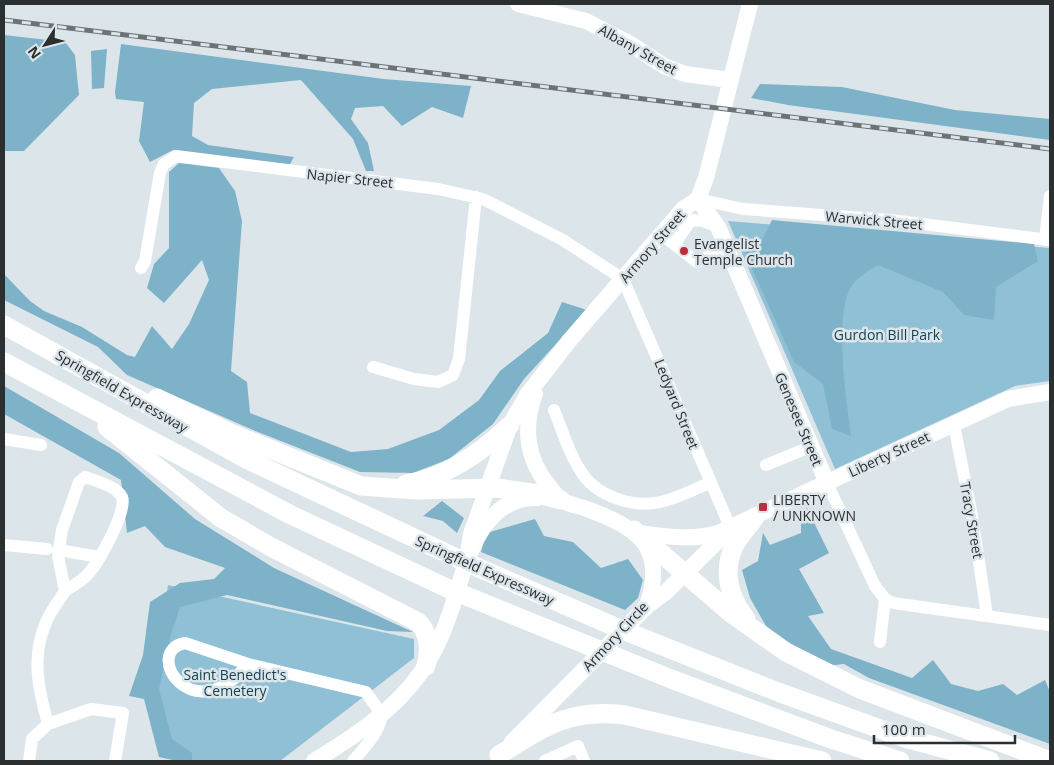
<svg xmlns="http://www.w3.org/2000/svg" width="1054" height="765" font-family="'Open Sans',sans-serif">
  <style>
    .green { fill: #8fc0d6 }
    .forest { fill: #7eb2c9 }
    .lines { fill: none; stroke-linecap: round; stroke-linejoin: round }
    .minor { stroke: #fff; stroke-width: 12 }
    .major { stroke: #fff; stroke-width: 16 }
    .highway { stroke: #fff; stroke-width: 19 }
    .rail-casing { stroke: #6c7375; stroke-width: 5 }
    .rail { stroke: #dce6ea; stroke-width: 3; stroke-dasharray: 9; stroke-linecap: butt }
    .poi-dot { fill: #be2d3f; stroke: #dce6ea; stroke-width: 2 }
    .labels { text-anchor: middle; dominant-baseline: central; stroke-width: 5; stroke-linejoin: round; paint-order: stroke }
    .street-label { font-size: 14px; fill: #2b2f30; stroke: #dce6ea }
    .poi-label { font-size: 14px; fill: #2b2f30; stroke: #dce6ea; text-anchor: start }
    .park-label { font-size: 14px; fill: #154253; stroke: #dce6ea }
  </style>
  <rect width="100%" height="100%" fill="#dce6ea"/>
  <path class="green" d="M728,221L1050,248V381L1015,386L835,469Z
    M168,585L414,639V658L280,761H197L162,753L151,701Z"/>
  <path class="forest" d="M4,35L65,42L75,55L79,95L24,151H4Z
    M121,44L384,79L471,86L463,118L432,107L402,126L383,106L355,108L351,119L368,143L374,171H366L353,139L301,80L212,89L194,103L192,136L208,145L294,157L289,166L173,150L150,162L139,141L144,102L116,99L115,92Z
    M107,49L104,88L92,89L91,51Z
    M760,84L842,87L955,110L1050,119V140L788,105L751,98Z
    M179,163L219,168L235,191L242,221L231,371L247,382L250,413L351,452L388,449L439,430L479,400L500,371L548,333L562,302L587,310L524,379L493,424L449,459L413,473L360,472L253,430L127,375L98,347L4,300V274L30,301L44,311L82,327L127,355L135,357L152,326L172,349L189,324L209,280L202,260L164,303L147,288L154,264L169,248V172Z
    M772,220L1034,244L1038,261L996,287L994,320L964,315L943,292L878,265C870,270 859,276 853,284C832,311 847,402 851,436L832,429L823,384L794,362L745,253L761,242Z
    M4,386L119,453L195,519L274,568L413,632L387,631L227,595L180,607L171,634L159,689L172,739L192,753V761H177L159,757L144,699L129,696L143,655L150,602L180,583L214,579L225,568L165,547L145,526L127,533L121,480L4,414Z
    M442,501L464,518L457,533L443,521L423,516Z
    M807,508L829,553L799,569L824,613L808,616L831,649L912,678L933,660L951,684L978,691L1003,684L1017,695L1045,680L1050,692V744L869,678L844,664L826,666L795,648L766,626L750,598L742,570L758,561L763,533L770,545L801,533V511Z
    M535,519L544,536L573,542L601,568L628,559L643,580L638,598L625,610L481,552L486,533Z"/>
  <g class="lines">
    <path class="minor" d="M698,199L743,209L891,220L1050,240
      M662,235L697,262L703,260L725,242
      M1045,240L1050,196
      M675,243L691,220L703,221L718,227
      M141,268L145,261L160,173L164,164L176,156L438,189L483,199L563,240L623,279L731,529
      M373,367L414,379L438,382L453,375L459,359L476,197
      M554,410C563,432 570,457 584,476C592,487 602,493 615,498C652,512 675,498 709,483
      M954,425L972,516L987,615
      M4,439L41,445
      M766,465L810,447
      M827,483L875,586L885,599L880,642
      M4,545L47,549
      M59,550L99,557
      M885,599L893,603L1050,625
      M248,664C193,733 141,651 185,643L248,664L366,692L382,715C379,733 365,747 353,761
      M48,724C39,692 31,658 45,625C49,613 58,602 65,591L58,556L62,530L79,482L85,477C96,481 117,486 122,497C128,510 98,564 87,575C81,582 72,586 65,591
      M29,761L32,739L48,724L91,709L123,713L115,761
      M545,761L578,746L584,761"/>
    <path class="major" d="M518,4L586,21L629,43L664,66L685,74L730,80
      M698,199L718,227L827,483
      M638,533C664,536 692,541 718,533L1008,399L1050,392
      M467,559L471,534L510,425L527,395L569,341L683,209L698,199L706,178L750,4
      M647,606L666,592L725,534
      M512,742L647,606C667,547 638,528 587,509C579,506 569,505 562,500C557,498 553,491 549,486C526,459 523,426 535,394
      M314,761C355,736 394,711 422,671C434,654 443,634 450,613C465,570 477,497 537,498"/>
    <path class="highway" d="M4,325L246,459L463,561L620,629L778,692L905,738L990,761
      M4,362L291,515L449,589L671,679L831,739L900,761
      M157,398L233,434L361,486L416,490L497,488L539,494L561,500
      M107,427L221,518L271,547L418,622C430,634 430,651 426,666
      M406,484C446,477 481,453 510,425
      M634,530L732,614L786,652L860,689L1050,761
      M746,619C730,598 722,572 734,546C739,536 749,526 755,517
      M499,755C544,727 570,708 625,715L822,761"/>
    <defs>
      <path id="rail" d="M4,20L1050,149"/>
    </defs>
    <use href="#rail" class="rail-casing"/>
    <use href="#rail" class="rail"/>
  </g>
  <g class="poi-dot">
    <circle cx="684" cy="251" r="5"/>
    <rect x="758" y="502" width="10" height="10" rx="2.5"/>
  </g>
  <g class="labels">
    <g class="street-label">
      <text transform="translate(638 49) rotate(29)">Albany Street</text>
      <text transform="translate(350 178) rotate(6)">Napier Street</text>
      <text transform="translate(874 220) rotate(5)">Warwick Street</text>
      <text transform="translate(652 246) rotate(-49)">Armory Street</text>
      <text transform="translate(122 391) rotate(30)">Springfield Expressway</text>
      <text transform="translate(677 404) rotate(68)">Ledyard Street</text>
      <text transform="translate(799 419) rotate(67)">Genesee Street</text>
      <text transform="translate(889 454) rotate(-25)">Liberty Street</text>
      <text transform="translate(972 520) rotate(80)">Tracy Street</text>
      <text transform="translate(485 570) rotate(24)">Springfield Expressway</text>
      <text transform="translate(615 636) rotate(-47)">Armory Circle</text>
    </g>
    <g class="poi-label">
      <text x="694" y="243">Evangelist<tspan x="694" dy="16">Temple Church</tspan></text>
      <text x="773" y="499">LIBERTY<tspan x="773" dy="16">/ UNKNOWN</tspan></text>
    </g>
    <g class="park-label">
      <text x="887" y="334">Gurdon Bill Park</text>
      <text x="235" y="674">Saint Benedict's<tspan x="235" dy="16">Cemetery</tspan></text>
    </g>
  </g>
  <rect width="1054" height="765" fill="none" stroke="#2b2f30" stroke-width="10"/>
  <g transform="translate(45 45) rotate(234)" stroke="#dce6ea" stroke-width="4" paint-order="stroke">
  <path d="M0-4L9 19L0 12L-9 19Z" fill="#2b2f30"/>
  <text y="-8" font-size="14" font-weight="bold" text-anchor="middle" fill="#2b2f30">N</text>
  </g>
  <path d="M874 735v8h141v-8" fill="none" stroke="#2b2f30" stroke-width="2.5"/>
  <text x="882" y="735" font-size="15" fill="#2b2f30" stroke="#dce6ea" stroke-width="4" paint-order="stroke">100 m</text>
</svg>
